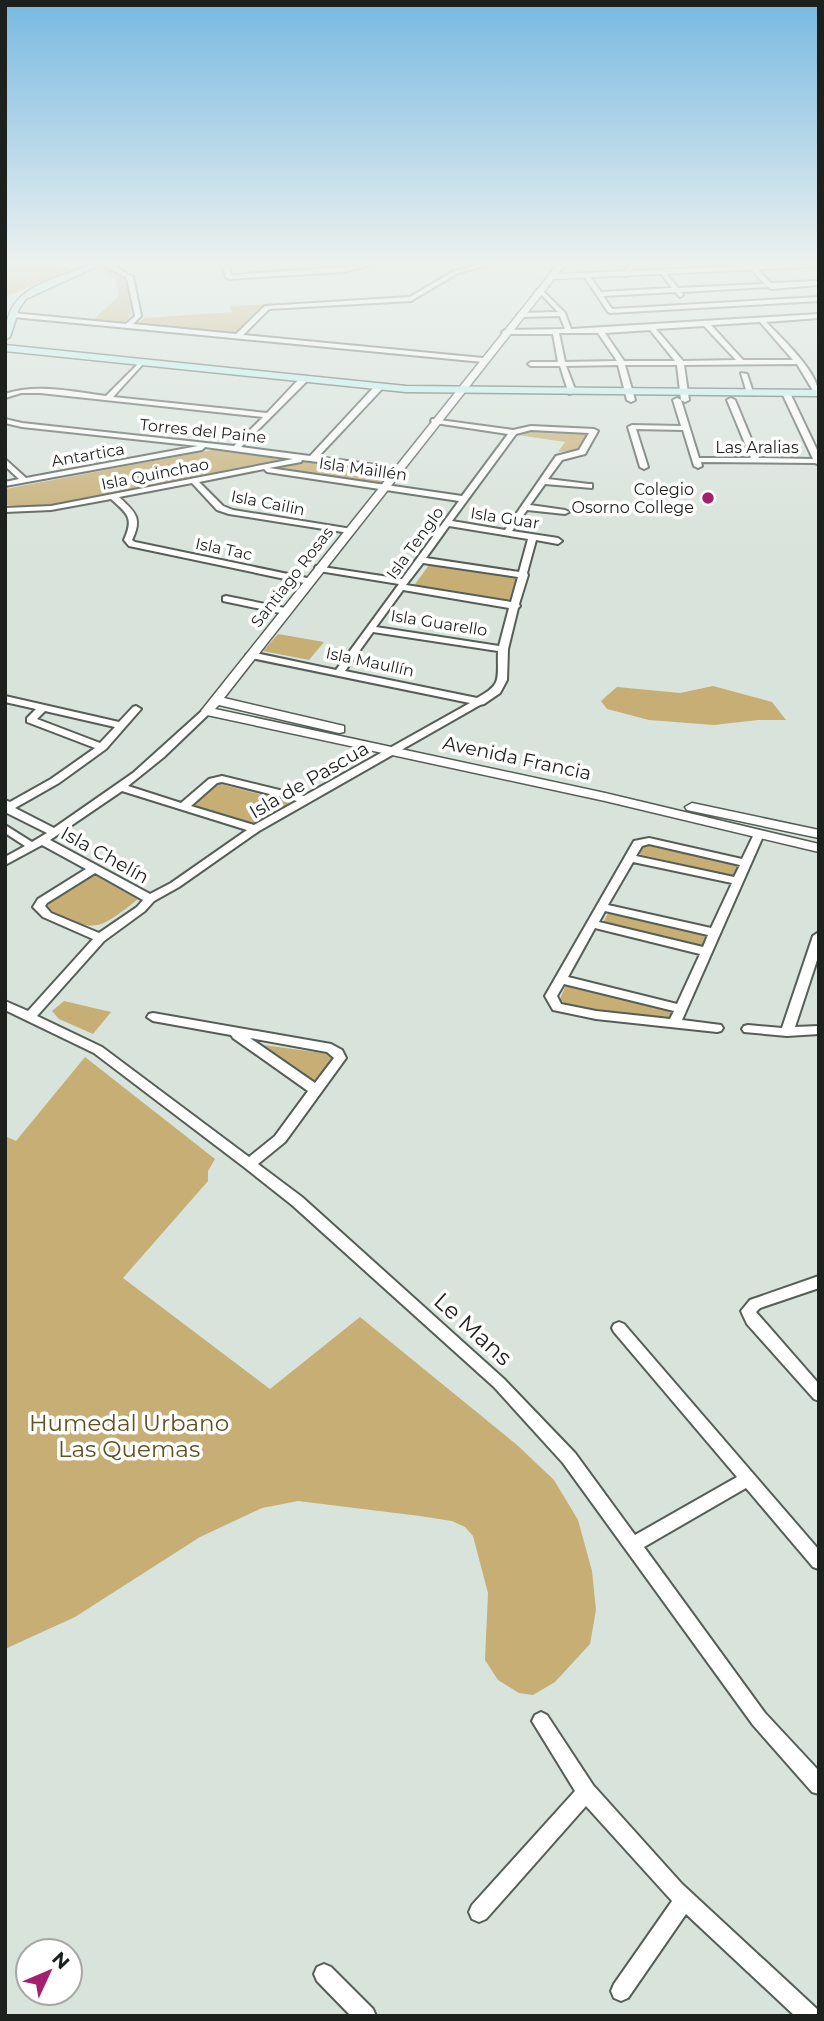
<svg xmlns="http://www.w3.org/2000/svg" width="824" height="2021" font-family="Montserrat,sans-serif">
  <style>
    .green { fill: #c6ae74 }
    .lines { fill: none; stroke-linecap: round; stroke-linejoin: round }
    .minor-casing { stroke: #555e57; stroke-width: 4 }
    .tertiary-casing { stroke: #555e57; stroke-width: 3 }
    .secondary-casing { stroke: #555e57; stroke-width: 3 }
    .minor { fill: #fff; fill-rule: evenodd }
    .tertiary { fill: #fff; fill-rule: evenodd }
    .secondary { fill: #bff4f0; fill-rule: evenodd }
    .poi-dot { fill: #a4206e; stroke: #fff; stroke-width: 2.5 }
    .labels { text-anchor: middle; dominant-baseline: central; stroke-width: 7; stroke-linejoin: round; paint-order: stroke }
    .far-street-label { font-size: 16px; fill: #1d211e; stroke: #fff }
    .far-poi-label { font-size: 16px; fill: #1d211e; stroke: #fff; text-anchor: end }
    .street-label { font-size: 19px; fill: #1d211e; stroke: #fff }
    .near-street-label { font-size: 23px; fill: #1d211e; stroke: #fff }
    .near-park-label { font-size: 23px; fill: #625021; stroke: #fff }
  </style>
  <rect width="100%" height="100%" fill="#d8e3db"/>
  <path class="green" d="M5,265H50L71,269L5,297Z
    M103,266C109,268 120,270 124,275C130,284 135,316 125,322C117,326 101,322 92,321L119,296L116,279L96,269Z
    M273,304L259,309L234,335L135,325L145,318L232,312L230,306Z
    M529,430L583,431L589,435L577,450L558,452L565,442L518,435Z
    M217,449L290,458L40,507L5,505V489Z
    M308,460L395,473L384,485L272,468Z
    M429,565L517,578L510,601L413,587Z
    M278,634L324,642L309,660L263,651Z
    M713,686L772,702L786,720H758L714,725L649,720L607,709L601,701L617,687L680,693Z
    M220,784L294,803L255,825L242,826L191,808L189,805L211,785Z
    M644,844L738,865L733,876L638,854Z
    M90,876H96L138,899C128,907 117,916 106,922C88,932 59,919 45,906L49,899Z
    M609,911L707,935L702,947L603,923Z
    M566,985L675,1011L670,1017C643,1015 577,1019 560,999Z
    M64,1001L111,1012L93,1034L59,1019L52,1011Z
    M256,1044L330,1054L333,1061L316,1086Z
    M85,1057L215,1159L208,1171V1181L123,1278L270,1389L360,1317L517,1445L554,1480L578,1520L592,1571L596,1610L590,1644L555,1682L533,1695L519,1693L498,1680L485,1660L488,1593L473,1536L465,1527L452,1521L420,1516L298,1501L262,1508L200,1537L75,1617L5,1649V1136L16,1141Z"/>
  <g class="lines">
    <defs>
      <path id="minor" d="M104,265H111L133,277L141,316L133,324L236,334L265,306L410,297L454,271L478,265H487L458,273L411,301L269,309L243,335L483,358L486,360L483,362L13,317L10,315L13,313L126,324L135,316L127,278Z
        M222,265H228L231,275L371,265L343,272L229,279L226,277Z
        M629,265H635L627,276H623Z
        M752,265H758L756,268L771,283L819,281V285L771,289L768,287L681,292L683,295L680,297L675,292L603,296L612,309L819,297V301L610,313L608,312L584,276L589,275L601,292L672,288L660,272L663,270L678,288L765,284L750,268Z
        M540,288L565,313L571,329L819,314V318L766,322C782,339 819,372 819,396L815,394L797,364L684,365L689,400L685,402L681,400L677,365H625L635,400L631,402L627,400L618,365L566,366L576,392L569,394L560,366H531L528,364L531,362H558L553,334H505L502,332L505,330L565,329L560,316L520,317L517,315L520,313L558,312L538,291L537,290ZM760,322L761,323L793,360H743L711,325ZM704,326L736,360L683,361L656,329ZM650,330L675,361H624L605,333ZM559,333H598L617,361L565,362Z
        M141,361L143,362V364L113,397L267,413L300,378H306V382L241,447L310,456L376,385H382V389L318,457L397,468L401,470L400,472L302,460L301,462L269,468L462,496L508,434L435,423L431,421L432,419L513,430L531,426L594,429L598,431L585,454L562,460L548,479L589,484H592V488L545,484L530,505L565,510L569,512L565,514L527,510L512,531L558,538L562,541L558,544L536,540L527,573L528,575L519,604L520,606L518,608L508,649L507,680L500,693L484,704L480,705L259,831L179,887L154,901L145,911L104,941L37,1016L102,1047L249,1157L275,1136L308,1091L233,1038L231,1035L153,1021L147,1017L149,1014L153,1013L331,1044L342,1050L346,1058L285,1142L258,1164L302,1197L504,1379L575,1453L635,1535L737,1477L614,1332L612,1328L614,1324L619,1322L624,1324L819,1550V1569L813,1567L746,1488L644,1547L765,1713L819,1771V1794L812,1792L753,1725L563,1463L494,1387L292,1205L244,1167L94,1053L5,1010V1001L28,1011L93,939L43,917L33,907L38,899L86,869L42,845L5,865V857L25,846L5,833V825L32,842L47,833L5,812V800L10,802L51,779L95,748L27,722V718L36,709L5,702V696L119,722L133,707L136,706L141,709L106,749L59,783L15,808L54,828L133,773L204,709L207,708L212,711L164,757L128,786L181,803L209,779L222,776L304,796L470,703L251,658L246,655L251,652L336,670L399,584L319,571L315,568L316,566L402,579L459,501L267,472L264,469L199,482L223,506L233,510L352,529L353,531L349,533L229,514L217,510L192,483L119,497C135,512 143,518 132,540L135,542L312,579V583L309,584L129,546L124,540C134,518 128,514 111,499L51,510L5,512V508L51,506L293,459L205,447L202,450L5,486V482L19,479L5,466V459L26,478L198,446L22,427L5,423V419L22,423L234,446L263,417L40,393H21L5,398V394C37,383 74,392 106,396ZM531,430L589,433L579,450L556,456L505,530L452,521L516,434ZM449,526L528,539L519,572L426,558ZM423,563L518,577L511,602L406,585ZM403,590L509,608L499,646L376,627ZM373,632L498,651C497,679 503,684 477,698L345,671ZM45,711L115,727L100,743L37,719ZM222,782L297,801L254,825L191,806L217,783ZM122,791L247,830L171,883L150,894L50,840ZM95,873L143,900L137,907L99,933L51,913L45,906L47,903ZM250,1038L327,1052L334,1058L315,1083Z
        M741,373L747,374L754,395L747,393Z
        M783,391L790,393L819,454V465L815,463L701,462L702,466L698,468L694,466L683,430L636,429L648,467L644,469L640,467L628,427L632,425L681,426L673,400L677,398L681,400L699,458H751L727,400L731,398L735,400L759,458L813,459L782,393Z
        M226,596L285,608L289,611L285,614L223,601V597Z
        M759,831L764,834L682,1020L721,1025L723,1028L721,1031L717,1032L596,1019L553,1010L545,996L634,841L649,838L742,859L754,834ZM649,844L740,865L734,877L636,856L642,846ZM633,862L732,883L711,928L608,905ZM605,911L708,935L703,947L599,922ZM595,928L700,954L677,1004L568,977ZM564,984L674,1011L670,1019L596,1011L561,1004L557,996Z
        M819,932V954L795,1027L819,1026V1034L787,1036L744,1032L742,1029L744,1026L748,1025L782,1028L813,936Z
        M819,1276V1288L760,1308L756,1312L819,1384V1401L814,1399L747,1324L741,1311L750,1300Z
        M541,1712L547,1715L593,1785L682,1884L817,2009L819,2016H795L686,1914L628,1998L621,2001L614,1998L611,1991L614,1984L672,1901L586,1806L486,1919L479,1922L472,1919L469,1912L472,1905L575,1791L532,1721L535,1715Z
        M324,1964L331,1967L373,2009L376,2016H351L317,1981L314,1974L317,1967Z"/>
      <path id="tertiary" d="M557,265H565L558,274L765,265H816L812,267L554,279L224,698L344,726V732L339,733L219,705L215,709L605,793L819,844V852L605,801L207,715L201,711Z
        M692,803L819,830V838L687,810L685,807Z"/>
      <path id="secondary" d="M89,265H100L26,299L19,309L10,337L5,340C5,286 47,283 89,265Z
        M5,345L406,386L819,390V396L406,392L5,351Z"/>
    </defs>
    <use href="#minor" class="minor-casing"/>
    <use href="#tertiary" class="tertiary-casing"/>
    <use href="#secondary" class="secondary-casing"/>
    <use href="#minor" class="minor"/>
    <use href="#tertiary" class="tertiary"/>
    <use href="#secondary" class="secondary"/>
  </g>
  <linearGradient id="sky" x2="0" y2="1"><stop stop-color="#77b8e1"/><stop offset="0.48" stop-color="#edf2ef"/><stop offset="1" stop-color="#edf2ef" stop-opacity="0"/></linearGradient>
  <rect width="824" height="548" fill="url(#sky)"/>
  <circle class="poi-dot" cx="708" cy="498" r="7"/>
  <g class="labels">
    <g class="far-street-label">
      <text transform="translate(203 431) rotate(6)">Torres del Paine</text>
      <text x="757" y="447">Las Aralias</text>
      <text transform="translate(88 455) rotate(-10)">Antartica</text>
      <text transform="translate(363 469) rotate(8)">Isla Maillén</text>
      <text transform="translate(155 474) rotate(-11)">Isla Quinchao</text>
      <text transform="translate(268 503) rotate(11)">Isla Cailin</text>
      <text transform="translate(505 518) rotate(9)">Isla Guar</text>
      <text transform="translate(415 543) rotate(-54)">Isla Tenglo</text>
      <text transform="translate(224 549) rotate(12)">Isla Tac</text>
      <text transform="translate(292 577) rotate(-52)">Santiago Rosas</text>
      <text transform="translate(439 623) rotate(9)">Isla Guarello</text>
      <text transform="translate(370 662) rotate(12)">Isla Maullín</text>
    </g>
    <g class="far-poi-label">
      <text x="694" y="489">Colegio<tspan x="694" dy="18">Osorno College</tspan></text>
    </g>
    <g class="street-label">
      <text transform="translate(517 758) rotate(12)">Avenida Francia</text>
      <text transform="translate(309 780) rotate(-30)">Isla de Pascua</text>
      <text transform="translate(105 855) rotate(29)">Isla Chelín</text>
    </g>
    <g class="near-street-label">
      <text transform="translate(473 1329) rotate(42)">Le Mans</text>
    </g>
    <g class="near-park-label">
      <text x="129" y="1423">Humedal Urbano<tspan x="129" dy="26">Las Quemas</tspan></text>
    </g>
  </g>
  <rect width="824" height="2021" fill="none" stroke="#1d211e" stroke-width="14"/>
  <g transform="translate(49 1972) rotate(46)"><circle r="33" fill="#ffffff" stroke="#a5a6a5" stroke-width="2"/>
  <path d="M0-5L12 26L0 18L-12 26Z" fill="#a4206e"/>
  <text y="-10" font-size="19" font-weight="bold" text-anchor="middle" fill="#1d211e">N</text>
  </g>
</svg>
